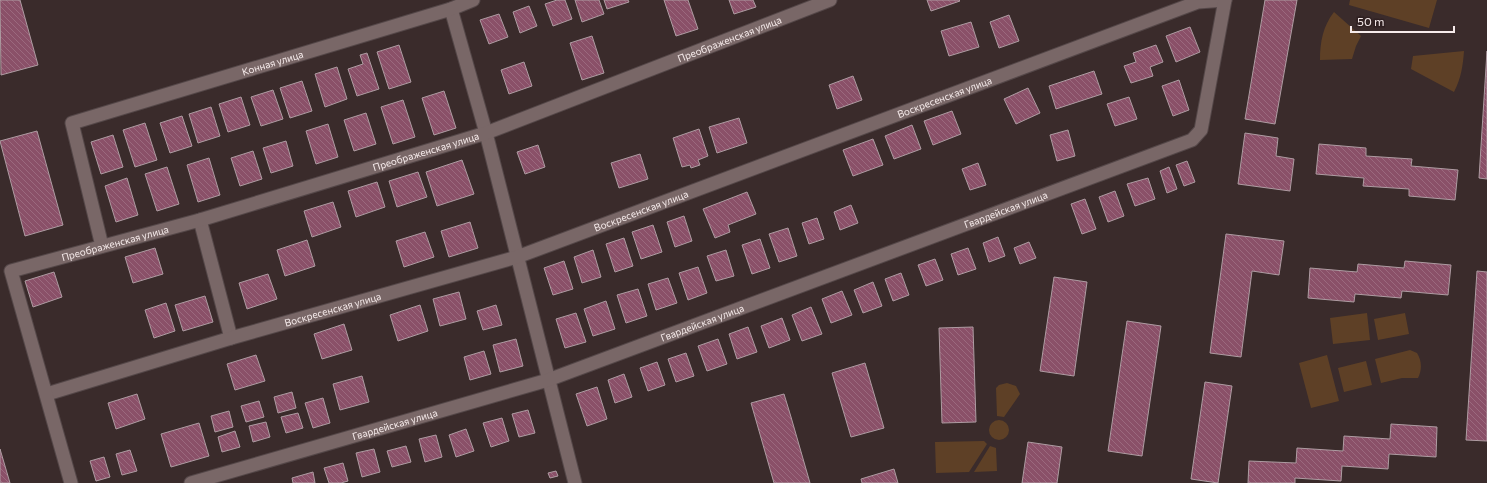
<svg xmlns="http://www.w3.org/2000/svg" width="1487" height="483" font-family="Commissioner,sans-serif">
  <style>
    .green { fill: #5e4026 }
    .building { fill: url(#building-back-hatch); stroke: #ae9ca2 }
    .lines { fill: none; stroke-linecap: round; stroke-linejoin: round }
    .street-casing { stroke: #544748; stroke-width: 15 }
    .street { stroke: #796767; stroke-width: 13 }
    .labels { text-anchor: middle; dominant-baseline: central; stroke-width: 4; stroke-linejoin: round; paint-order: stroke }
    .street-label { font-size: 10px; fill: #f6ebeb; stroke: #302122 }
  </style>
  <defs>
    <pattern id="building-back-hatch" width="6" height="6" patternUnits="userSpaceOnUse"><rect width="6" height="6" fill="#8a5068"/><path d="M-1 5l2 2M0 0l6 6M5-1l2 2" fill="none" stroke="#9b697e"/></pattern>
  </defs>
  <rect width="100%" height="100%" fill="#3a2b2b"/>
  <path class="green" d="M1350,0H1437L1429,28L1349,5Z
    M1334,12L1361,36L1356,46L1352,59L1320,60C1320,42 1323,26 1334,12Z
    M1464,51C1463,65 1461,79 1454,92L1411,69L1413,56Z
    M1367,313L1370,340L1333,344L1330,318Z
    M1405,313L1409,334L1378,340L1374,319Z
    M1410,350L1417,353C1422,361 1422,370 1418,378H1402L1381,383L1375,359Z
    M1327,355L1339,401L1311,408L1299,363Z
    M1366,361L1372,385L1344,392L1338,368Z
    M1007,383L1016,386L1020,394L1004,417L997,416L996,388L999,385Z
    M989 430a10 10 0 1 1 20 0a10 10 0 1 1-20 0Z
    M984,441L987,444L969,472L936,473L935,442Z
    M990,446L996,448L997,471L974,472Z"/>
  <path class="building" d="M0,0H20L38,65L1,75Z
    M557,0H565L572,19L553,26L545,4Z
    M575,0H599L604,14L582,22Z
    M604,0H628L629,2L607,9Z
    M664,0H688L698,29L676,36Z
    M729,0H753L756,7L734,14Z
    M927,0H959L960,1L931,11Z
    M1265,0H1297L1275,124L1245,119Z
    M529,6L537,26L520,33L513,12Z
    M499,14L508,37L489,44L480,20Z
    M1009,15L1019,41L999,48L990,22Z
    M971,22L979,47L949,56L941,31Z
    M1190,27L1200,52L1176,62L1166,36Z
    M592,36L604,73L582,80L570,43Z
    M399,45L411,82L389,89L377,52Z
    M1156,45L1163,62L1150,67L1153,76L1131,83L1124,66L1136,62L1133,53Z
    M1487,51V179L1479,178Z
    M367,53L379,89L357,96L348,69L363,64L360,55Z
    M524,62L532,86L509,94L501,70Z
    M337,67L347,99L325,107L315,74Z
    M1094,71L1102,94L1056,109L1049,86Z
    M853,76L862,100L837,109L829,85Z
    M1179,80L1189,110L1173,116L1162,86Z
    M302,81L312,111L290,118L280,88Z
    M1028,88L1040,113L1016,124L1004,99Z
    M273,90L283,119L261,126L251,97Z
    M444,91L456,128L434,135L422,98Z
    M241,97L250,125L228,132L219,104Z
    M1129,97L1137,119L1115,126L1107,104Z
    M403,100L415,137L393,144L381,107Z
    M211,107L220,136L198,143L189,114Z
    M952,111L961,134L933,145L924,121Z
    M366,113L376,144L354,151L344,120Z
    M182,116L192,146L170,153L160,123Z
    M739,118L747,143L717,153L709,127Z
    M145,123L157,160L135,167L123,130Z
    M328,124L338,157L316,164L306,131Z
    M912,125L921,149L894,159L885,136Z
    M699,129L708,156L698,160L700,165L691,168L690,165L682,167L673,138Z
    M1068,130L1075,156L1057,161L1050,135Z
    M37,131L63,225L25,236L0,141Z
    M1245,133L1278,138L1276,156L1294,159L1290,191L1238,184Z
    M113,135L123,167L101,174L91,142Z
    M873,139L883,165L853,176L843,150Z
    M286,141L293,166L271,173L263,148Z
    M1319,144L1366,148V156L1412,159L1411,166L1458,170L1455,200L1409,196V189L1363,186L1364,178L1316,174Z
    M538,145L545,167L525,174L517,152Z
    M253,151L262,179L240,186L231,158Z
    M640,154L648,179L619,188L611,163Z
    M209,158L220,195L198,202L187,165Z
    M462,160L474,194L437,206L426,172Z
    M1187,161L1195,182L1184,186L1176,165Z
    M978,163L986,185L970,190L962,169Z
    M167,167L179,204L157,211L145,174Z
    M1169,167L1177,189L1167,193L1160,171Z
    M418,172L427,197L397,207L389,181Z
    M127,178L138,215L116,222L105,186Z
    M1148,178L1155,199L1135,206L1127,184Z
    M377,182L385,207L356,217L348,191Z
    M1115,191L1124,216L1108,222L1099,197Z
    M747,192L756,214L728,225L730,232L715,238L703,209Z
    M1085,199L1096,229L1082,234L1071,204Z
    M333,202L341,227L312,237L304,211Z
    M851,205L858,223L840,230L834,212Z
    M684,216L692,241L675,247L667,222Z
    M817,218L824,239L809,244L802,223Z
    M470,222L478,248L449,257L441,231Z
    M653,225L662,252L641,259L632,232Z
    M788,228L797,256L779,262L769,234Z
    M425,232L434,257L404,267L396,241Z
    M1226,234L1284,241L1279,275L1252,271L1241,357L1210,353Z
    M998,237L1005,256L989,262L983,243Z
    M624,238L633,266L615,272L606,244Z
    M760,239L770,268L752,274L742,245Z
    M307,240L315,266L285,276L277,250Z
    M1029,242L1036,258L1020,264L1014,248Z
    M155,248L163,274L133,283L125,257Z
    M968,248L976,269L958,275L951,254Z
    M593,250L601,277L582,283L574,257Z
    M726,250L734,276L716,281L707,256Z
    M935,259L943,280L926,286L918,265Z
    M564,261L573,289L553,295L544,268Z
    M1405,261L1451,265L1448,295L1402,291L1401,298L1355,294L1354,302L1308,298L1310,268L1357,272L1358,264L1404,268Z
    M698,267L707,293L688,300L679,273Z
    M1477,271L1487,272V441L1466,440Z
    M54,272L62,297L33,307L25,281Z
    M901,273L909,295L893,301L885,279Z
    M268,274L277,299L247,309L239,283Z
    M1054,277L1087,282L1074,376L1040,371Z
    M668,278L677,303L656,310L648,284Z
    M873,282L882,306L863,313L854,290Z
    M638,289L647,316L626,323L617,295Z
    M842,291L852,315L831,323L822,299Z
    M459,292L466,319L440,326L433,299Z
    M205,296L213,322L183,331L175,305Z
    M606,301L615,329L593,336L584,309Z
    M166,303L175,331L154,338L145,310Z
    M420,305L428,331L398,341L390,315Z
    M496,305L502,325L483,330L477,311Z
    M811,307L822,334L802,341L792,315Z
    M576,313L586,342L565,348L556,319Z
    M782,318L790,340L769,348L761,326Z
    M1127,321L1161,326L1142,456L1108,451Z
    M344,324L352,350L322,359L314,334Z
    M748,327L757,352L737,359L729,334Z
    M973,327L976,422L942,423L939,328Z
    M516,339L523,366L500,372L493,345Z
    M718,339L727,364L707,371L698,346Z
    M484,351L491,374L470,380L464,357Z
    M686,353L694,376L676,382L668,359Z
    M256,355L265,381L235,390L227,364Z
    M657,362L665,385L648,391L640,368Z
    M865,363L884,428L851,437L832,373Z
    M624,374L632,397L615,403L608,380Z
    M362,376L369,402L340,410L333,384Z
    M1205,382L1232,386L1218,483L1191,479Z
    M597,387L607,419L587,426L576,394Z
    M292,392L296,408L278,413L274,397Z
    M137,394L145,419L116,429L108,403Z
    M784,394L791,417L810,483H774L751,403Z
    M323,398L330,423L313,428L305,403Z
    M259,401L264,417L246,422L241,406Z
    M528,410L535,433L519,437L512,414Z
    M229,411L233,427L215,432L211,416Z
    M298,413L303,428L286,433L281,417Z
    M502,418L509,441L491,447L483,423Z
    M266,422L270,437L253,442L249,426Z
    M199,423L209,456L171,467L161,434Z
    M1391,424L1437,427L1436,457L1389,454L1388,469L1342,466L1341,481L1295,478V483H1248L1249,461L1296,463L1297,448L1343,451L1344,436L1390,439Z
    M466,429L474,451L456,457L449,435Z
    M235,431L240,447L222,452L218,437Z
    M436,435L442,457L425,462L419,439Z
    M1028,442L1062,447L1057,483H1022Z
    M406,446L411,462L392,467L387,451Z
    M0,449L10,483H0Z
    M374,449L380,472L362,477L356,453Z
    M130,450L137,471L122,475L116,454Z
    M104,457L110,477L96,481L90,461Z
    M343,463L348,481L341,483H329L324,468Z
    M894,469L898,483H862L861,479Z
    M556,471L558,476L550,478L548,473Z
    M313,472L315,483H293L292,478Z"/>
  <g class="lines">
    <defs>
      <g id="street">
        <path d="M451,9L486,133L575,483"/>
        <path d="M200,220L231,338"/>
        <path id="s1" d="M102,246L72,123L451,9L473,0"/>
        <path id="s2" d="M47,394L231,338L517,257L1198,2L1225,0"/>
        <path id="s3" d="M71,483L11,271L200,220L486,133L830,0"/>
        <path id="s4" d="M191,483L548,380L1192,140L1201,130L1225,0"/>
      </g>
    </defs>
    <use href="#street" class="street-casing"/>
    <use href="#street" class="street"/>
  </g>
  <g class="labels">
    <g class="street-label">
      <text stroke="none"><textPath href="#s3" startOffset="976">Преображенская улица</textPath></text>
      <text stroke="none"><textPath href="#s1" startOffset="336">Конная улица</textPath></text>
      <text stroke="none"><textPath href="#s2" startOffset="946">Воскресенская улица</textPath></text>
      <text stroke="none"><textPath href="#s3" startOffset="652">Преображенская улица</textPath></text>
      <text stroke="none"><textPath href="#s4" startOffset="860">Гвардейская улица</textPath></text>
      <text stroke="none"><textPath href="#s2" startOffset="622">Воскресенская улица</textPath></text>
      <text stroke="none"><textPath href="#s3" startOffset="328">Преображенская улица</textPath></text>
      <text stroke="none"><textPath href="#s2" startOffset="298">Воскресенская улица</textPath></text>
      <text stroke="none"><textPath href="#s4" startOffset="536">Гвардейская улица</textPath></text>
      <text stroke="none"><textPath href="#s4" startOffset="212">Гвардейская улица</textPath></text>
    </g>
  </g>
  <path d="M1351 26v6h103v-6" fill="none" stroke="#f6ebeb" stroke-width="2"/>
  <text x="1357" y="26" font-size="12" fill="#f6ebeb" stroke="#302122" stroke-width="3" paint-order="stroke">50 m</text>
</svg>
